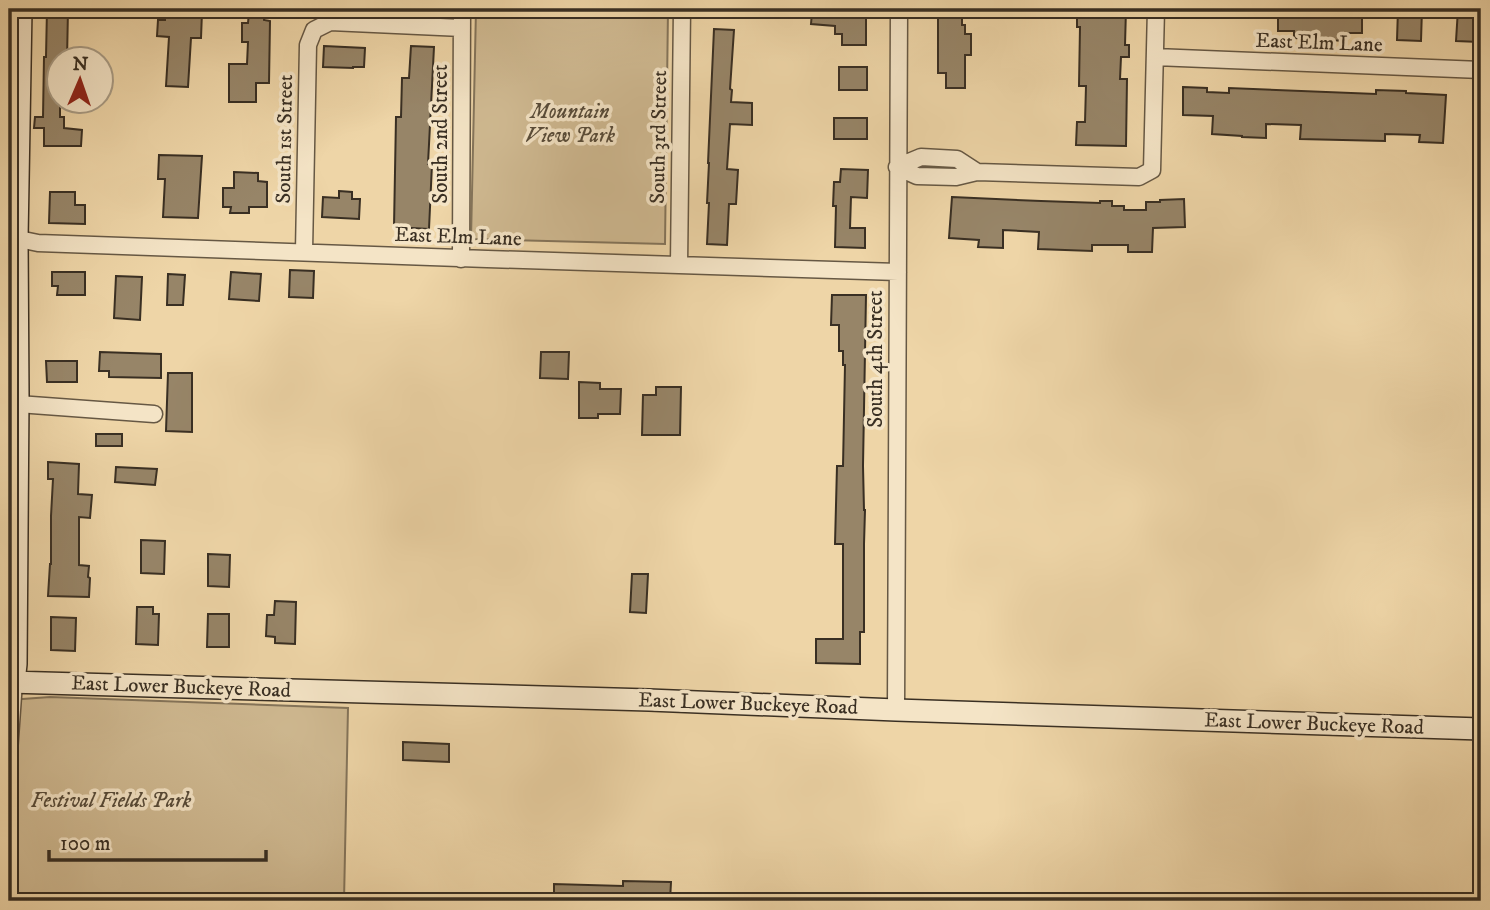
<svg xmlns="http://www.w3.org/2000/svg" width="1490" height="910" font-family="'IM FELL DW Pica',serif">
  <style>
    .green { fill: #cfb991; stroke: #84745a; stroke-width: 2 }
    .building { fill: #978568; stroke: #392f23; stroke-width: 2 }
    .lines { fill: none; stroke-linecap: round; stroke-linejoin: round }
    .street-casing { stroke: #665844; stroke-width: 19 }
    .secondary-casing { stroke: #392f23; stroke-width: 24 }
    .street { stroke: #f4e4c6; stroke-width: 16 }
    .secondary { stroke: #f4e4c6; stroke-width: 21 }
    .labels { text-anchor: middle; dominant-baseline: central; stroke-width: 7; stroke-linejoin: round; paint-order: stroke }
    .street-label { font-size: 21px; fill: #392f23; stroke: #f4e4c6 }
    .park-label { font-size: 21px; font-style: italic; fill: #574b39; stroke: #f4e4c6 }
  </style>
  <rect width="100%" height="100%" fill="#eed5a7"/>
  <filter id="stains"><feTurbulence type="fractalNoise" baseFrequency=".00286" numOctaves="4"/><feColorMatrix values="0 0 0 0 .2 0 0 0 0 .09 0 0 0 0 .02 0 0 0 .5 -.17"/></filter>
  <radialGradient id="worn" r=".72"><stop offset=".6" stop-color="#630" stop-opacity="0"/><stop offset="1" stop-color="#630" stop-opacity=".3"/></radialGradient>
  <path class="green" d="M476,9H668L665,244L471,239Z
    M50,697L348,708L344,901H9V700Z"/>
  <path class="building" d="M47,9H68L67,60H60V117H64V128L82,130L81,146H44V128H34L35,117H43L44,57H46Z
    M938,9H962V25H965V34H971V55H965V88H946V73H938Z
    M1077,9H1126L1125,45H1129V57H1121L1120,79H1127L1126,146L1076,145L1077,122H1085L1086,86H1079L1080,27H1077Z
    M1278,9H1362V33H1344V41L1294,38V31H1278Z
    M1398,9H1422L1421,41L1397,40Z
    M1458,9H1481L1479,42L1456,41Z
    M165,10L202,12L201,38H191L188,87L166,86L169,37L157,36L158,20H165Z
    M835,10L866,11V45H842V34H835V26L811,24L812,12L835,13Z
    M249,12L264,13V20L270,21L269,83H256V102H229V64H247L248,42H242V23H248Z
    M714,29L734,30L730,89L732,90L731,102L752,103V125L730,124L727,169L738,170L736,204H729L727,245L707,244L709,203H707L709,163H708Z
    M324,46L365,48L364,67H353V68L323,67Z
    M411,46L434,47L428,164H432L429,229L394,227L396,117H401L402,78H409Z
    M839,67H867V90H839Z
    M1183,87L1207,88V92L1229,93V88L1376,94V90L1406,91V93L1446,95L1443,143L1419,142L1420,135L1385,134V141L1300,139L1301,125L1266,124V138L1242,137V136L1212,134L1213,116L1183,115Z
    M834,118H867V139H834Z
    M159,155L202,156L198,218L163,217L165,179H158Z
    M841,169L868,170L867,198L851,197L850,228H865V248L835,247L836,206H833L834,182H840Z
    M234,172L258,173V181L267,182V207H249V213H230L231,207H223V188H234Z
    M339,191L352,192V199H360L359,219L322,217L323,197L339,198Z
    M50,192H75V205H85V224L49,223Z
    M952,197L1041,201L1100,203V201H1112V206H1124V210H1146V202H1160V200L1184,199L1185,227L1153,228L1152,252H1128V245H1092V251L1038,249L1039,232L1003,230V248L978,247L979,240L949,238Z
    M290,270L314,271L313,298L289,297Z
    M52,272H85V295H57L58,286H52Z
    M231,272L261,274L259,301L229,299Z
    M168,274L185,275L183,305H167Z
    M116,276L142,277L140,320L114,318Z
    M832,295H866L863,466L864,510H865L864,544V632H860V664L816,663V639H843V544H835L837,466H843L845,365H843V351H839V325H831Z
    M100,352L161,354V378L109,377V371H99Z
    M541,352H569L568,379L540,378Z
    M46,361H77V382H47Z
    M168,373H192V432L166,431Z
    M579,382L600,383V389H621L620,414H598V418H579Z
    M656,387H681L680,435H642L643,395H656Z
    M96,434H122V446H96Z
    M48,462L79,464L78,494L92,495L90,518L79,517V565L89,566L88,577L90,578L89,597L48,596L50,564H51V516L53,479H48Z
    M116,467L157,469L155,485L115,482Z
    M141,540L165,541L164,574L141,573Z
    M208,554L230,555L229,587L208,586Z
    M632,574H648L646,613L630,612Z
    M275,601L296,602L295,644L275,643V637L266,636L267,615H274Z
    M137,607H153V614H159L158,645L136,644Z
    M208,614H229V647H207Z
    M51,617L76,618L75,651L51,650Z
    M403,742L449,744V762L403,760Z
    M623,881L671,882L670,901H554V884L623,886Z"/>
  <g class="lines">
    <defs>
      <path id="street" d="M1155,57L1481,70
        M897,167L917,176L956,177L977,172L1139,177L1152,170L1156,9
        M897,167L921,157L957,159L977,172
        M9,237L38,243C325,252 611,265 898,272
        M304,251L308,45L314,30L330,22L462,28
        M461,259L462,9
        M679,265L682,9
        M18,404L154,414
        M896,710L899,9
        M9,752L14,682"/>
      <path id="secondary" d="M9,682L649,700L896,710L1481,729
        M14,682L16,664L18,397L17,238L21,9"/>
    </defs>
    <use href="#street" class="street-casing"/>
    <use href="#secondary" class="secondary-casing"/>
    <use href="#street" class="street"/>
    <use href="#secondary" class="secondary"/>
  </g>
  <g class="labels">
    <g class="street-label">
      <text transform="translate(1319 43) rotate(2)">East Elm Lane</text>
      <text transform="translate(441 134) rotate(-90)">South 2nd Street</text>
      <text transform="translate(659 137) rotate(-89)">South 3rd Street</text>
      <text transform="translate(285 139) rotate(-89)">South 1st Street</text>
      <text transform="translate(458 237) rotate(2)">East Elm Lane</text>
      <text transform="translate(876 359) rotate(-90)">South 4th Street</text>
      <text transform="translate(181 687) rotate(2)">East Lower Buckeye Road</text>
      <text transform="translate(748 704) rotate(2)">East Lower Buckeye Road</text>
      <text transform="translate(1314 724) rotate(2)">East Lower Buckeye Road</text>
    </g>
    <g class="park-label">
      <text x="570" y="112">Mountain<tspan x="570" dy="24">View Park</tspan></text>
      <text x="111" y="801">Festival Fields Park</text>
    </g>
  </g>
  <rect width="1490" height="910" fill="none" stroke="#eed5a7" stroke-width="35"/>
  <rect x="10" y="10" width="1469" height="889" fill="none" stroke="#392f23" stroke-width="3.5"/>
  <rect x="18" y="18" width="1455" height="875" fill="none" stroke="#392f23" stroke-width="2"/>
  <g transform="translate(80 80) rotate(2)"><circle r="33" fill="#f4e4c6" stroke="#a99c85" stroke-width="2"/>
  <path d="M0-5L12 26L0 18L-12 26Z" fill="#8f2418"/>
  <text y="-10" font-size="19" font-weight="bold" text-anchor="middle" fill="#392f23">N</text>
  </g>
  <path d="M49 850v10h217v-10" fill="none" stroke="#392f23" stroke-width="3.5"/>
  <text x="60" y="850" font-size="21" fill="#392f23" stroke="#f4e4c6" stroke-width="5" paint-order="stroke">100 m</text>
  <rect width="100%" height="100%" filter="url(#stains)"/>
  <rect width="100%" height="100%" fill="url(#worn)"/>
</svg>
